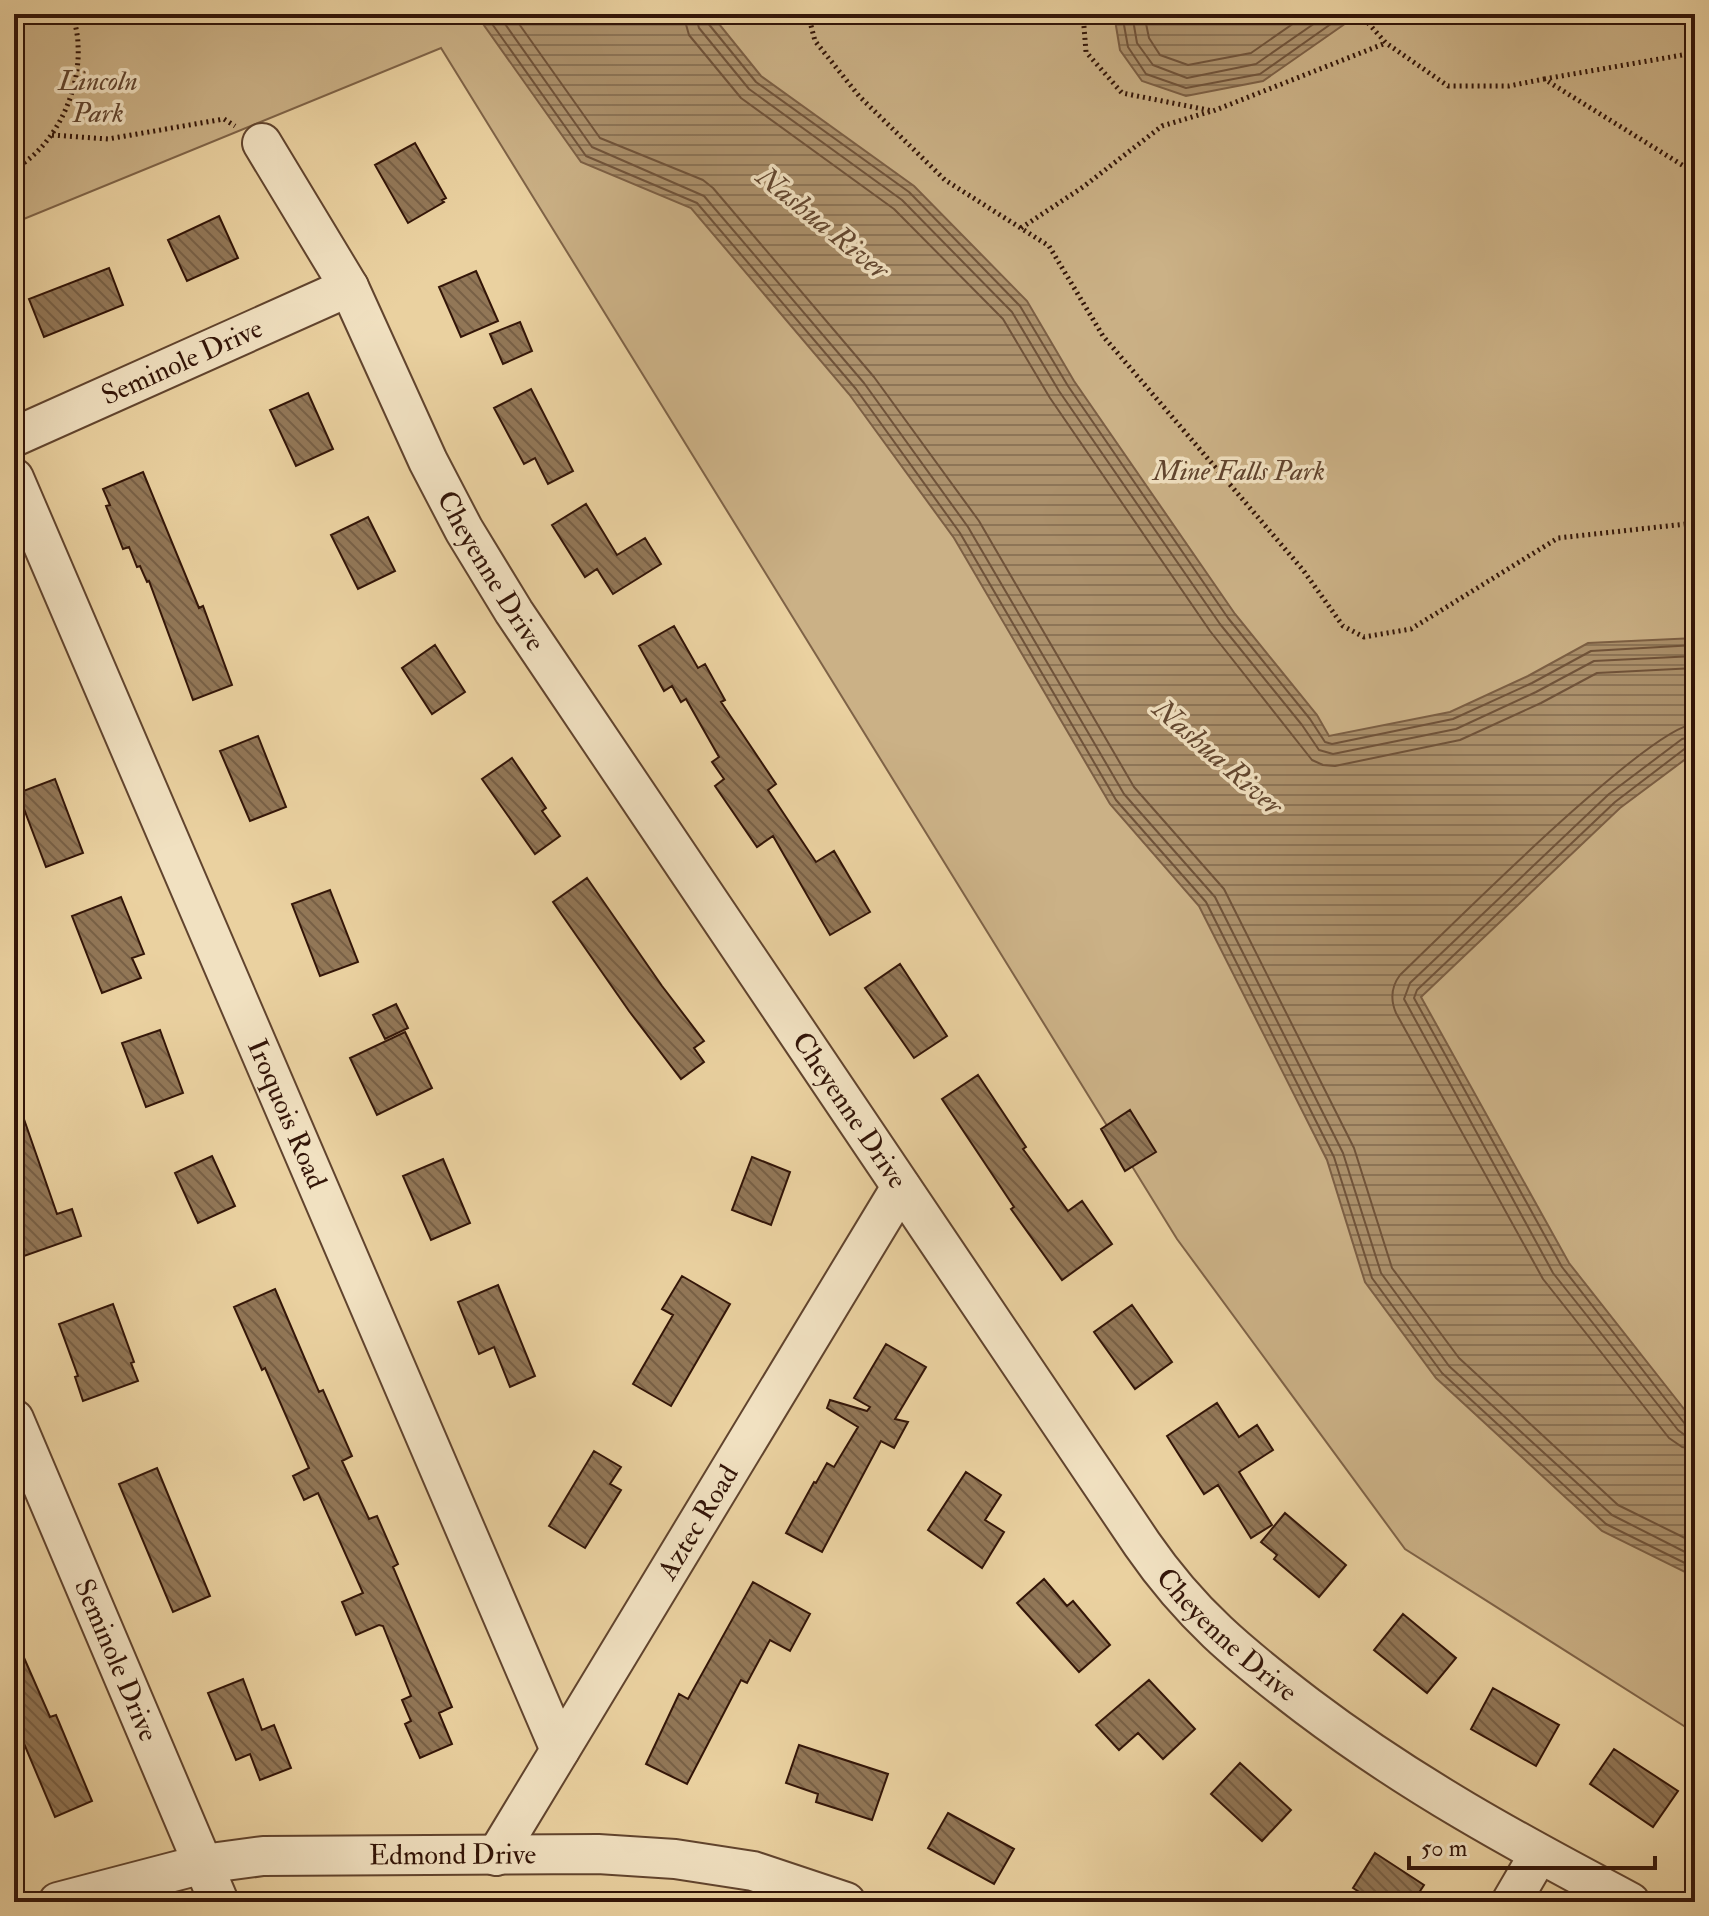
<svg xmlns="http://www.w3.org/2000/svg" width="1709" height="1916" font-family="'IM FELL Double Pica',serif">
  <style>
    .green { fill: #cbb186; stroke: #7f6347; stroke-width: 2 }
    .water { fill: url(#water-rules); stroke: #7c5f44; stroke-width: 2 }
    .lines { fill: none; stroke-linecap: round; stroke-linejoin: round }
    .shore { stroke: #70533a; stroke-width: 2 }
    .building { fill: url(#building-back-hatch); stroke: #331508; stroke-width: 2 }
    .minor-casing { stroke: #61442e; stroke-width: 42 }
    .path { stroke: #331508; stroke-width: 5; stroke-dasharray: 2 4; stroke-linecap: butt }
    .minor { stroke: #f1e1c1; stroke-width: 38 }
    .labels { text-anchor: middle; dominant-baseline: central; stroke-width: 7; stroke-linejoin: round; paint-order: stroke }
    .park-label { font-size: 28px; font-style: italic; fill: #61442e; stroke: #f1e1c1 }
    .street-label { font-size: 28px; fill: #331508; stroke: #f1e1c1 }
    .water-label { font-size: 30px; font-style: italic; fill: #634730; stroke: #f1e1c1 }
  </style>
  <defs>
    <pattern id="water-rules" width="6" height="5" patternUnits="userSpaceOnUse" patternTransform="scale(2)"><rect width="6" height="5" fill="#ac916c"/><path d="M0 2.5h6" fill="none" stroke="#8d7557"/></pattern>
    <pattern id="building-back-hatch" width="6" height="6" patternUnits="userSpaceOnUse" patternTransform="scale(2)"><rect width="6" height="6" fill="#927757"/><path d="M-1 5l2 2M0 0l6 6M5-1l2 2" fill="none" stroke="#786046"/></pattern>
  </defs>
  <rect width="100%" height="100%" fill="#ead1a0"/>
  <filter id="stains"><feTurbulence type="fractalNoise" baseFrequency=".0025" numOctaves="4"/><feColorMatrix values="0 0 0 0 .2 0 0 0 0 .09 0 0 0 0 .02 0 0 0 .5 -.17"/></filter>
  <radialGradient id="worn" r=".72"><stop offset=".6" stop-color="#630" stop-opacity="0"/><stop offset="1" stop-color="#630" stop-opacity=".3"/></radialGradient>
  <path class="green" d="M14,14H1695V1733L1405,1549L1177,1239L441,48L14,223Z"/>
  <path class="water" d="M476,14H711L761,76L914,186L1027,301L1074,381L1235,614L1317,715L1329,736L1450,712L1528,676L1588,643L1695,638V752L1620,808L1421,997L1569,1263L1695,1423V1577L1602,1531L1436,1378L1365,1282L1327,1160L1199,906L1110,804L954,538L849,394L691,208L581,162Z
    M1114,14H1359L1263,81L1186,96L1142,81L1120,50Z"/>
  <g class="lines">
    <path class="shore" d="M485,14L586,156L697,203L856,389L960,533L1116,800L1206,902L1334,1157L1372,1278L1442,1373L1606,1524L1695,1568
      M498,14L592,147L704,196L864,383L968,527L1124,794L1215,897L1343,1153L1381,1273L1449,1366L1612,1515L1695,1557
      M512,14L600,138L703,180L713,188L874,377L979,521L1134,787L1224,889L1354,1148L1392,1268L1459,1358L1618,1505L1695,1543
      M683,14L689,35L741,98L894,209L1003,319L1050,398L1210,631L1312,760L1323,765L1335,766L1460,740L1541,703L1597,673L1695,668
      M695,14L699,28L749,89L902,200L1012,312L1059,391L1220,624L1302,725L1319,750L1333,754L1456,729L1536,692L1594,661L1695,656
      M705,14L707,22L756,82L909,192L1020,306L1068,386L1228,618L1310,719L1325,742L1332,744L1453,719L1532,683L1591,651L1695,645
      M1122,14L1128,47L1146,74L1186,88L1260,74L1345,14
      M1132,14L1137,43L1153,65L1187,78L1256,64L1328,14
      M1144,14L1149,38L1160,55L1188,65L1251,53L1307,14
      M1695,724C1650,725 1444,933 1400,975C1391,987 1390,999 1396,1013L1543,1279L1669,1438L1682,1447L1695,1449
      M1695,736L1682,739L1609,794L1410,983L1404,999L1553,1273L1678,1430L1686,1436L1695,1437
      M1695,746L1687,747L1615,802L1417,990L1414,998L1562,1267L1685,1424L1695,1427"/>
  </g>
  <path class="building" d="M415,143L446,198L442,200L444,202L408,223L375,165Z
    M219,216L238,258L187,281L168,240Z
    M109,268L123,305L44,337L29,299Z
    M476,271L498,321L461,337L439,287Z
    M520,322L532,351L503,364L490,334Z
    M531,389L573,471L548,484L535,458L524,464L494,408Z
    M308,393L333,449L296,466L270,410Z
    M143,472L199,608L203,606L232,685L193,700L149,581L147,582L140,566L137,567L129,547L123,549L106,506L110,505L103,489Z
    M586,504L617,555L645,538L661,564L613,594L597,569L585,577L552,525Z
    M368,517L395,571L358,589L331,535Z
    M674,626L698,668L705,664L725,700L721,702L776,784L768,790L816,862L834,851L870,912L830,935L773,836L757,847L715,786L724,779L712,762L719,757L686,699L681,702L672,686L664,691L639,646Z
    M435,645L465,692L432,714L402,668Z
    M258,736L286,807L250,821L220,751Z
    M512,758L546,808L542,811L560,836L535,854L482,779Z
    M55,779L83,853L46,867L18,793Z
    M587,878L662,986L704,1041L694,1048L704,1062L681,1079L629,1011L553,902Z
    M330,890L358,962L320,976L292,904Z
    M121,897L144,954L132,958L141,978L102,993L72,916Z
    M900,964L947,1036L914,1058L865,988Z
    M396,1004L408,1028L385,1039L373,1015Z
    M160,1030L183,1093L146,1107L122,1043Z
    M405,1032L432,1088L377,1115L350,1058Z
    M978,1075L1026,1147L1023,1149L1068,1211L1082,1201L1112,1244L1062,1280L1011,1209L1014,1207L942,1099Z
    M18,1102L57,1214L72,1209L81,1236L24,1256L14,1227V1103Z
    M1130,1110L1156,1152L1125,1171L1101,1129Z
    M212,1156L235,1206L198,1223L175,1173Z
    M752,1157L790,1172L771,1225L732,1210Z
    M443,1159L470,1223L431,1240L403,1176Z
    M682,1276L730,1304L671,1406L633,1384L673,1315L662,1309Z
    M498,1285L535,1376L510,1387L494,1347L479,1354L458,1302Z
    M275,1289L319,1392L323,1390L352,1456L342,1461L369,1519L377,1516L398,1564L393,1567L452,1707L439,1713L452,1744L420,1758L405,1724L411,1721L402,1700L411,1696L383,1626L379,1625L356,1635L342,1602L363,1593L318,1493L304,1500L293,1476L309,1468L265,1368L262,1370L234,1307Z
    M113,1304L134,1362L131,1363L138,1381L83,1401L75,1377L78,1376L59,1324Z
    M1132,1305L1172,1362L1135,1389L1094,1332Z
    M886,1344L926,1367L895,1419L908,1422L894,1448L881,1441L822,1552L786,1533L814,1482L816,1483L827,1463L834,1467L858,1427L827,1408L830,1400L867,1411L870,1407L854,1398Z
    M1217,1403L1239,1437L1257,1425L1273,1450L1239,1472L1272,1525L1251,1538L1218,1485L1204,1494L1167,1436Z
    M594,1451L621,1467L610,1484L621,1490L585,1548L549,1526Z
    M157,1468L210,1596L173,1612L119,1484Z
    M966,1472L1001,1495L985,1520L1004,1532L982,1568L928,1530Z
    M1285,1513L1346,1565L1319,1597L1274,1559L1277,1555L1261,1542Z
    M1044,1579L1067,1606L1073,1601L1110,1645L1079,1672L1017,1603Z
    M753,1582L810,1614L790,1651L770,1640L747,1683L741,1680L687,1784L646,1764L679,1694L688,1699Z
    M1403,1614L1456,1658L1427,1693L1374,1650Z
    M14,1635L50,1717L56,1715L92,1801L55,1817L14,1720Z
    M243,1679L262,1730L274,1725L291,1768L260,1780L250,1754L236,1760L208,1693Z
    M1149,1680L1195,1729L1163,1759L1138,1733L1119,1750L1096,1725Z
    M1493,1688L1559,1725L1536,1766L1471,1729Z
    M799,1745L888,1774L872,1820L816,1802L818,1794L786,1783Z
    M1614,1749L1678,1791L1653,1827L1590,1784Z
    M1240,1763L1291,1810L1262,1841L1211,1794Z
    M948,1813L1014,1849L994,1884L928,1848Z
    M1375,1853L1424,1885L1413,1902H1375L1353,1888Z"/>
  <g class="lines">
    <defs>
      <g id="minor">
        <path id="s1" d="M262,143L349,287L428,461L464,530L514,612L1142,1544C1191,1615 1239,1654 1307,1706C1410,1784 1516,1842 1630,1902"/>
        <path id="s2" d="M14,437L349,287"/>
        <path id="s3" d="M14,478L560,1750"/>
        <path id="s4" d="M14,1419L219,1902"/>
        <path id="s5" d="M496,1856L901,1187"/>
        <path id="s6" d="M58,1902L203,1864L263,1856L598,1854L675,1859L753,1871L846,1902"/>
        <path d="M1511,1902L1539,1854"/>
      </g>
    </defs>
    <use href="#minor" class="minor-casing"/>
    <path class="path" d="M808,14L815,41L859,96L945,180L1049,246L1103,336L1303,570L1343,626L1364,637L1411,629L1558,538L1695,523
      M1083,14L1086,52L1122,93L1213,111L1386,43
      M1360,14L1386,43L1448,86H1509L1544,79L1695,173
      M1544,79L1688,54L1695,55
      M52,135L108,139L224,119L235,126
      M14,169C55,147 81,91 78,45C78,35 75,24 73,14
      M1021,228L1083,187L1162,126L1212,111"/>
    <use href="#minor" class="minor"/>
  </g>
  <g class="labels">
    <g class="park-label">
      <text x="98" y="81">Lincoln<tspan x="98" dy="32">Park</tspan></text>
      <text x="1239" y="471">Mine Falls Park</text>
    </g>
    <g class="street-label">
      <text stroke="none"><textPath href="#s2" startOffset="184">Seminole Drive</textPath></text>
      <text stroke="none"><textPath href="#s1" startOffset="486">Cheyenne Drive</textPath></text>
      <text stroke="none"><textPath href="#s1" startOffset="1134">Cheyenne Drive</textPath></text>
      <text stroke="none"><textPath href="#s3" startOffset="692">Iroquois Road</textPath></text>
      <text stroke="none"><textPath href="#s5" startOffset="390">Aztec Road</textPath></text>
      <text stroke="none"><textPath href="#s1" startOffset="1782">Cheyenne Drive</textPath></text>
      <text stroke="none"><textPath href="#s4" startOffset="262">Seminole Drive</textPath></text>
      <text stroke="none"><textPath href="#s6" startOffset="400">Edmond Drive</textPath></text>
    </g>
    <g class="water-label">
      <text transform="translate(823 223) rotate(39)">Nashua River</text>
      <text transform="translate(1218 757) rotate(41)">Nashua River</text>
    </g>
  </g>
  <rect width="1709" height="1916" fill="none" stroke="#ead1a0" stroke-width="48"/>
  <rect x="16" y="16" width="1677" height="1884" fill="none" stroke="#331508" stroke-width="4"/>
  <rect x="24" y="24" width="1661" height="1868" fill="none" stroke="#331508" stroke-width="2"/>
  <path d="M1409 1856v12h246v-12" fill="none" stroke="#331508" stroke-width="4"/>
  <text x="1421" y="1856" font-size="24" fill="#331508" stroke="#f1e1c1" stroke-width="6" paint-order="stroke">50 m</text>
  <rect width="100%" height="100%" filter="url(#stains)"/>
  <rect width="100%" height="100%" fill="url(#worn)"/>
</svg>
